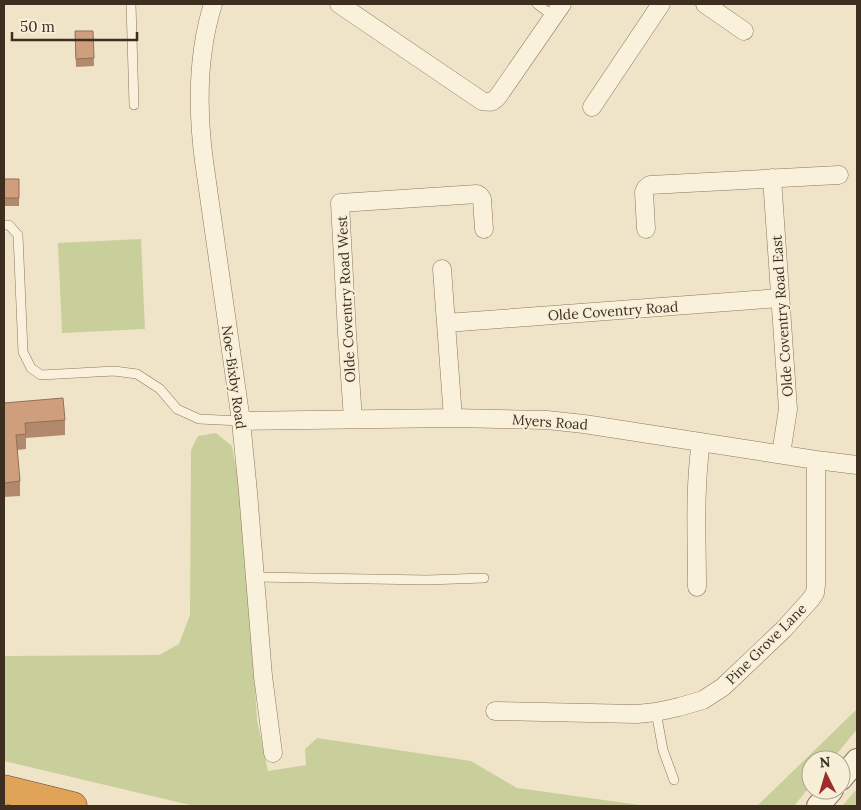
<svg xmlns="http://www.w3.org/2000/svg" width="861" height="810" font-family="Lora,serif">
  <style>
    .green { fill: #c9cf9b }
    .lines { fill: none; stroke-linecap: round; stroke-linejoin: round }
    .service-casing { stroke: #8d765c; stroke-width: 10 }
    .minor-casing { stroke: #8d765c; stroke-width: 19 }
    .tertiary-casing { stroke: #8d765c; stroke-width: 24 }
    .motorway-casing { stroke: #5b4430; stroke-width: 29 }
    .service { stroke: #faf1dc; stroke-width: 9 }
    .minor { stroke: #faf1dc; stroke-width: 18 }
    .tertiary { stroke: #faf1dc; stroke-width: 22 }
    .motorway { stroke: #e0a458; stroke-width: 28 }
    .wall { fill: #b2896c }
    .building { fill: #cf9f7d; stroke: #916f58 }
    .labels { text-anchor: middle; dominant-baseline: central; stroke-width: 4; stroke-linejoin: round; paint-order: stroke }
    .street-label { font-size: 14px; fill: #3d2e20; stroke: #f7eed8 }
  </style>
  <rect width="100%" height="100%" fill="#f0e4c8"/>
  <path class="green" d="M141,239L145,329L62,333L58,243Z
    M216,433L232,446L245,518L257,720L268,771L306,765L305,749L317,738L471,761L517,788L647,806H194L4,761V656L159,655L179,644L190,615L191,450L198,436Z
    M857,709V729L832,760H811V785L794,806H757Z
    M857,789V806H842Z"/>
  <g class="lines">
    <defs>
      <path id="service" d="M131,4L134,105
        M537,4L553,16
        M4,225H9L18,235L23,352L31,368L41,375L114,371L137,374L160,389L177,409L199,419L241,421
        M255,577L427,580L484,578
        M656,712L663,750L674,780"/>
      <path id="minor" d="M213,4C197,55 197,108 204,161L241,421L248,492L263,676L273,753
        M339,4L482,101C490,103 494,102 499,95L562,4
        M705,4L744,31
        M592,107L661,4
        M772,178L788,409L781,454
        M646,229L644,192L646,188L650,185L839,175
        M442,269L453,418
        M446,323L780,298
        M353,419L347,333L340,203L477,194L480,196L482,199L484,229
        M241,421L453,418L547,420L584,424L816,460L857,465
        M697,587C697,539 694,490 701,442
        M495,711L637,714L656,712L679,707L703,700L723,687L784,629L811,599L815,593L816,585V460"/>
      <path id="tertiary" d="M841,779L857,760
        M818,806L832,790"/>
      <path id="motorway" d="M4,789L73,806"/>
    </defs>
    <use href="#service" class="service-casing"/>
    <use href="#minor" class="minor-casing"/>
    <use href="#tertiary" class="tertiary-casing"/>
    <use href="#motorway" class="motorway-casing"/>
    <use href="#service" class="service"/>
    <use href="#minor" class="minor"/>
    <use href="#tertiary" class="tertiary"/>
    <use href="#motorway" class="motorway"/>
  </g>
  <path class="wall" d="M75,31H93L94,66L76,67Z
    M4,179H19V206H4Z
    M4,403L65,420V435L26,438V449L17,450L20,481V496L4,497Z"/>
  <path class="building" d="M75,31H93L94,58L76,59Z
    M4,179H19V198H4Z
    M63,398L65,420L25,423L26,434L16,435L20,481L4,483V403Z"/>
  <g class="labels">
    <g class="street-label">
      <text transform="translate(346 299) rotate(-93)">Olde Coventry Road West</text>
      <text transform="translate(613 311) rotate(-4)">Olde Coventry Road</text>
      <text transform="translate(782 316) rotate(-94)">Olde Coventry Road East</text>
      <text transform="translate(234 377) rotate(82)">Noe-Bixby Road</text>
      <text transform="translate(550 422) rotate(4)">Myers Road</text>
      <text transform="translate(766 644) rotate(-45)">Pine Grove Lane</text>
    </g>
  </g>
  <rect width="861" height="810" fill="none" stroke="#3d2e20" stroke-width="10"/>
  <g transform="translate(826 775) rotate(355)"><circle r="24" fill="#f7eed8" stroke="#ada18e"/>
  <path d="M0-4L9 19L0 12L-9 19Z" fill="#9e2a2b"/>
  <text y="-8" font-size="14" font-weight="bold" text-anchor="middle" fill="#3d2e20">N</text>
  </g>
  <path d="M12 32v8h125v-8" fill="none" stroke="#3d2e20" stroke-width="2.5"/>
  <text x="20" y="32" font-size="15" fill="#3d2e20" stroke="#f7eed8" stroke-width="4" paint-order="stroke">50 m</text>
</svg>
